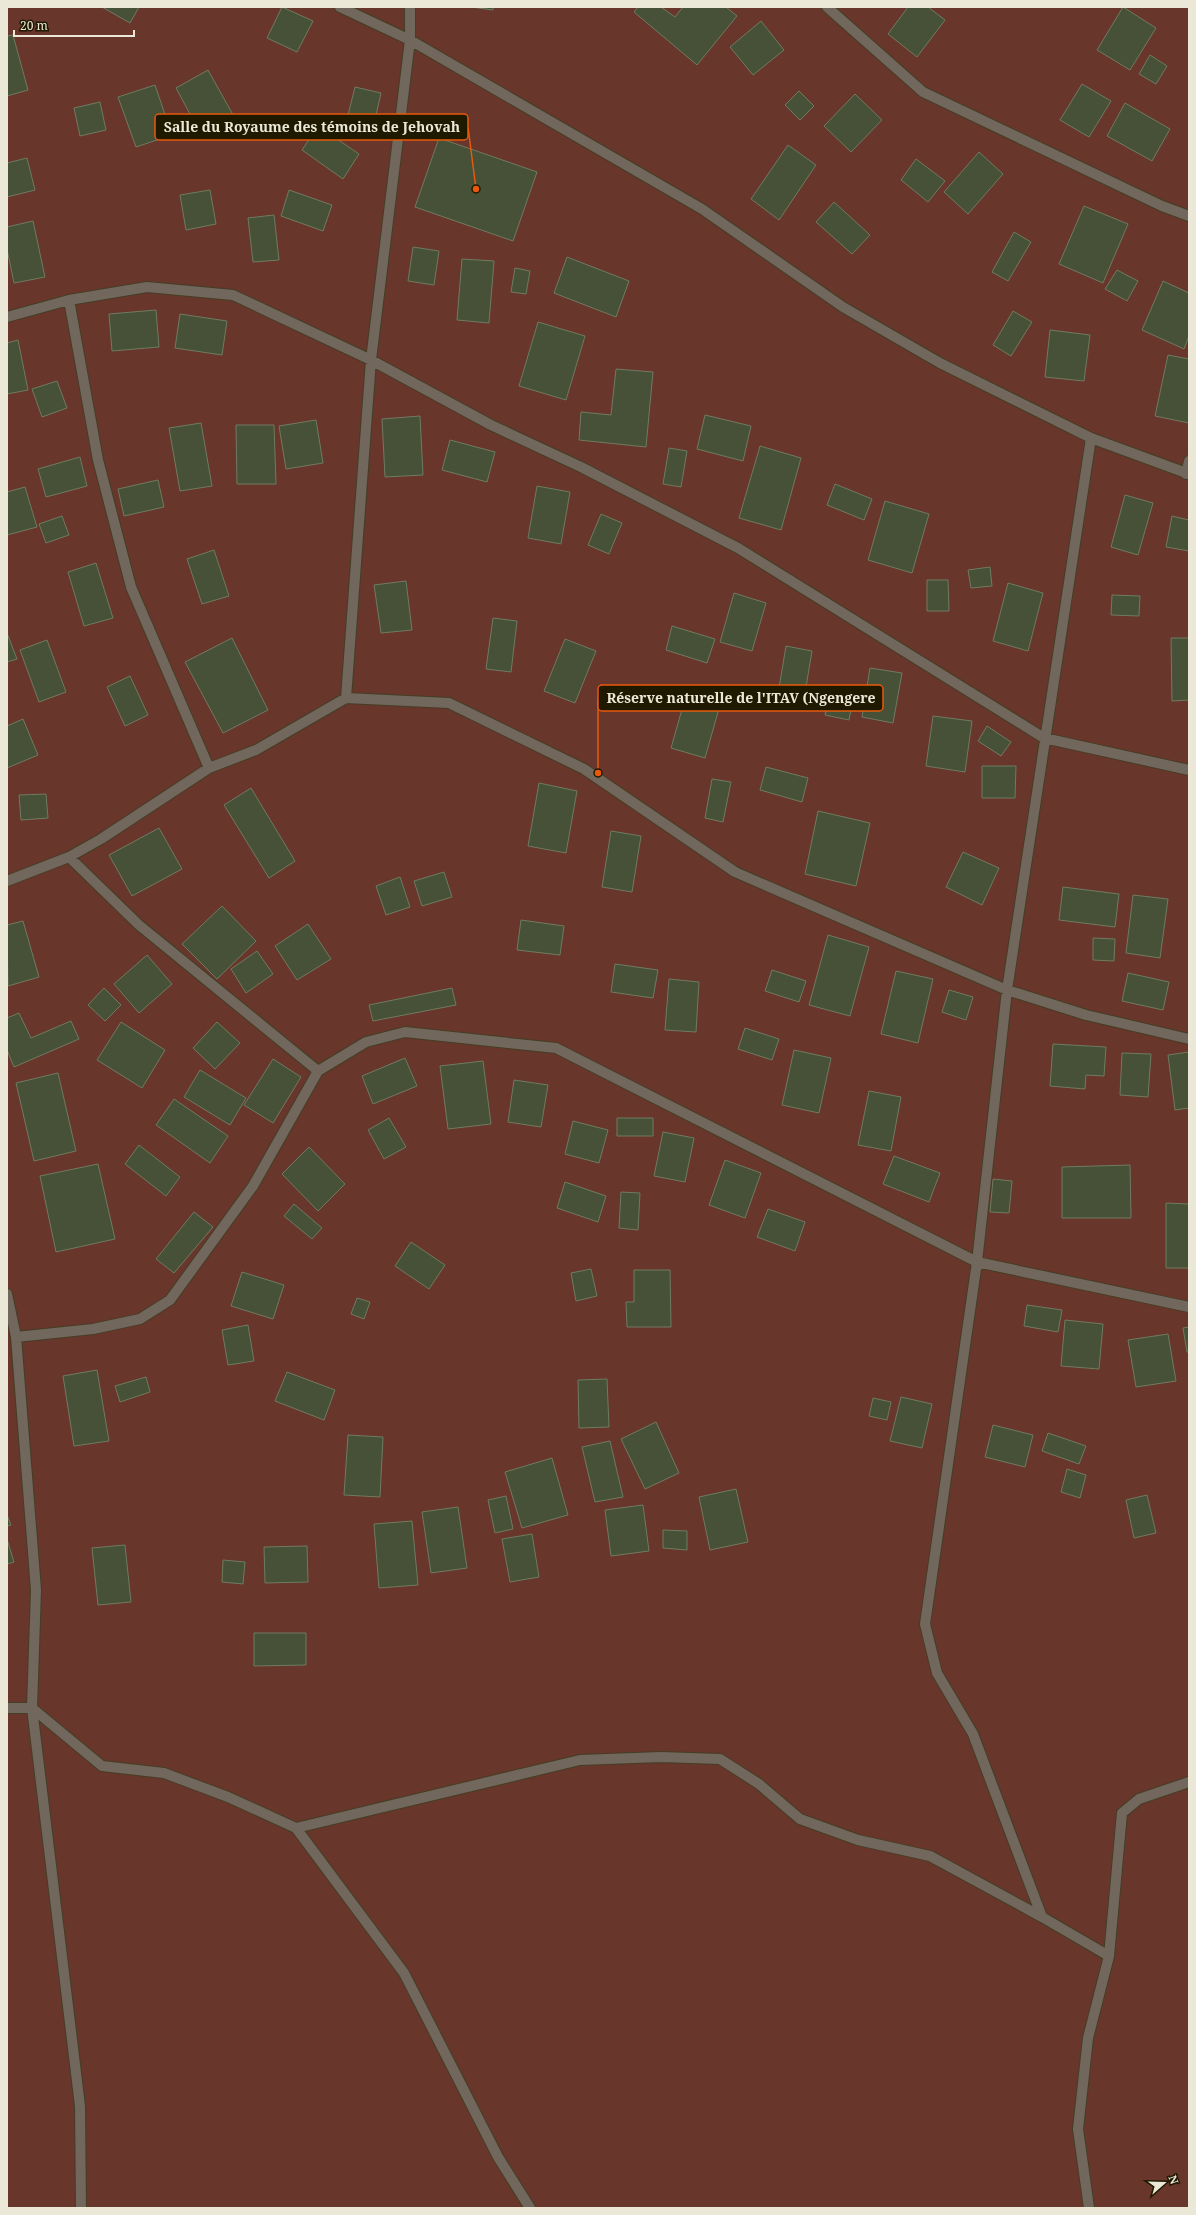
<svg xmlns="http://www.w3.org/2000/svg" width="1196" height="2215" font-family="'Noto Serif',serif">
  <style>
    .green { fill: #69362b }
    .building { fill: #465138; stroke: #6f7b60 }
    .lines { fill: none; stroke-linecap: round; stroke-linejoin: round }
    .minor-casing { stroke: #443e24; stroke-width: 12 }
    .minor { stroke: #71675d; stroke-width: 10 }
    .leader { fill: none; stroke: #e8590c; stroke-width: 1.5 }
    .callout-dot { fill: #e8590c; stroke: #1f1900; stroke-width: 1.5 }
    .callout { fill: #1f1900; stroke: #e8590c; stroke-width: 1.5 }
    .callout-label { font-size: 14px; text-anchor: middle; font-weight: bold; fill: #ece8d8 }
  </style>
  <rect width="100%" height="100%" fill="#292207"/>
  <path class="green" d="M7,7H1189V2208H7Z"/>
  <path class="building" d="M102,7H139L130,23Z
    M282,7L313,21L297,52L267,38Z
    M471,7H493V10Z
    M638,7H661L675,17L683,7H726L737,16L697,65L634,12Z
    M908,7H928L945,20L917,57L888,34Z
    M1123,7L1156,28L1130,70L1097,50Z
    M761,21L784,50L753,75L730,47Z
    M13,35L28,90L7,96V36Z
    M1150,55L1167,66L1156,84L1139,74Z
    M208,70L237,122L204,140L176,88Z
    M1082,84L1111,101L1089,137L1060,120Z
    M155,85L172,135L136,147L118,97Z
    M355,87L381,93L372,133L345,127Z
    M799,91L814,106L800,120L785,105Z
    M855,94L882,120L851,152L824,126Z
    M100,102L106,130L80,136L74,108Z
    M1125,103L1170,129L1152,161L1107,136Z
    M318,126L359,154L343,179L302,150Z
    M439,138L537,172L513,241L415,207Z
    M788,145L816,165L779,220L751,199Z
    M979,152L1003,174L968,214L944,192Z
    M27,158L35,190L7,197V163Z
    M916,159L945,181L928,202L901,180Z
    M210,190L216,224L186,230L180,195Z
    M289,190L332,205L323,231L281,216Z
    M834,202L870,235L852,254L816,222Z
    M1084,206L1128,224L1103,283L1059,264Z
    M274,215L279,260L253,262L248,218Z
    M33,221L45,277L14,283L7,249V227Z
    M1014,232L1031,242L1008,281L992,272Z
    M413,247L439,251L434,285L408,281Z
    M567,257L629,281L616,317L554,293Z
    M462,259L494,261L489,323L457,320Z
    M515,268L530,271L526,294L511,292Z
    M1117,270L1138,281L1127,301L1105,289Z
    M1163,281L1189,293V336L1184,349L1142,330Z
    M156,310L159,347L112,351L109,314Z
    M1013,311L1032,322L1011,356L993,345Z
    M180,314L227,321L222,355L175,348Z
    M538,322L585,336L566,400L519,386Z
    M1050,330L1090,335L1084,381L1045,377Z
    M18,340L28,390L7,394V343Z
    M1168,355L1189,359V423L1155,416Z
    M616,369L653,372L646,447L579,440L581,412L611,415Z
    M57,381L67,408L42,417L32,389Z
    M705,415L751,426L743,461L697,449Z
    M420,416L423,475L385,477L382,419Z
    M316,420L323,463L286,469L279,426Z
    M201,423L212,486L180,491L169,428Z
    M236,425H274L276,484H237Z
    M450,440L495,452L487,482L442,470Z
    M760,446L801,458L781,530L739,518Z
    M669,448L687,451L681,487L663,484Z
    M80,457L87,486L46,497L38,469Z
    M158,480L164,507L124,516L118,489Z
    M835,484L872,499L864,520L827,505Z
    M537,486L570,492L561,544L528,538Z
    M25,487L37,527L7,535V492Z
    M1125,495L1153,503L1138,555L1111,547Z
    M885,501L929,514L912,573L868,560Z
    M601,514L622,523L609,554L588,545Z
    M62,516L69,535L46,543L39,524Z
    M1172,516L1189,520V551L1166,547Z
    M214,550L229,596L202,604L187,559Z
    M96,563L113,618L84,626L68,572Z
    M990,567L992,586L971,588L968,570Z
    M927,580H948L949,611H927Z
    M406,581L412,630L381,633L374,585Z
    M1008,583L1043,593L1028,651L993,641Z
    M734,593L766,603L752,651L720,642Z
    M1112,595L1140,596L1139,616L1111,615Z
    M493,618L517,621L511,672L486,669Z
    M672,626L715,639L707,663L666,650Z
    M7,633L17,659L7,662Z
    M232,638L268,710L223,733L185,662Z
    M1171,638H1189V700L1172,701Z
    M565,639L596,651L575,703L544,691Z
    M47,640L66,692L39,702L20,650Z
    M786,646L812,651L805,693L779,688Z
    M870,668L902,673L893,723L862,717Z
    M130,676L148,715L125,726L107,687Z
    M688,688L722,698L705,758L671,748Z
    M830,689L854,694L849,720L825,715Z
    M933,716L972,721L965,772L926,766Z
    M23,719L38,755L7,768V726Z
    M987,726L1011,742L1001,756L978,741Z
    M982,766H1016L1015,798H982Z
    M766,767L808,778L802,802L760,790Z
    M712,779L731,782L723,822L705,818Z
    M539,783L577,791L566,853L528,846Z
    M251,788L295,861L269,878L224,805Z
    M46,794L48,818L21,820L19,795Z
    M818,811L870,823L856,886L805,874Z
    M159,828L182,869L132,896L109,855Z
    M611,831L641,836L632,892L602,887Z
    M963,852L999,868L982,905L946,887Z
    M444,872L452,897L422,906L414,881Z
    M400,877L410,907L386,915L376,886Z
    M1063,887L1119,894L1115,927L1059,920Z
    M1133,895L1168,899L1160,958L1126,953Z
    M222,906L256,941L217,979L182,944Z
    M521,920L564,926L560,955L517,950Z
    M23,921L39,977L8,986L7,925Z
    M308,924L331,959L297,980L275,946Z
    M828,935L869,947L850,1016L809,1005Z
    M1093,938L1115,939L1114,961L1093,960Z
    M257,951L273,974L246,993L231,969Z
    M147,955L172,984L139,1013L114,984Z
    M615,964L658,970L653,998L611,992Z
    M772,970L806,981L799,1002L765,991Z
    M896,971L933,979L918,1043L881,1034Z
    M1128,973L1169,982L1163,1010L1122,1001Z
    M669,979L699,982L696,1032L665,1030Z
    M104,988L121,1005L105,1021L88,1005Z
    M452,988L456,1005L373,1021L369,1005Z
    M949,990L973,997L966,1020L942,1012Z
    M19,1013L31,1038L71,1021L79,1039L14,1067L7,1050V1018Z
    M121,1022L165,1050L142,1088L97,1060Z
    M217,1022L240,1043L215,1069L193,1048Z
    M745,1028L779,1039L772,1060L738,1049Z
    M1053,1044L1106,1047L1104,1076L1086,1075L1085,1089L1050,1086Z
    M794,1050L831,1058L819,1113L782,1105Z
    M1189,1052V1108L1175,1110L1168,1055Z
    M1122,1053L1151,1054L1148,1097L1120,1095Z
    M405,1058L417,1086L373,1104L362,1076Z
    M273,1059L301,1077L273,1123L244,1105Z
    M483,1061L491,1124L448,1129L440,1066Z
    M200,1070L246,1098L230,1125L184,1097Z
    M58,1073L76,1151L34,1161L16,1083Z
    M514,1080L548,1085L541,1127L508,1122Z
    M869,1091L901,1097L891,1151L858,1145Z
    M174,1099L228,1136L210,1163L156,1125Z
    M389,1118L406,1147L384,1159L368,1130Z
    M617,1118H653V1136H617Z
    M573,1121L608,1130L599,1163L565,1154Z
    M663,1132L694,1138L685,1182L654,1176Z
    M139,1145L180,1177L166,1196L125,1164Z
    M309,1147L345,1184L318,1211L282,1174Z
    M894,1156L940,1173L929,1202L883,1184Z
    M725,1160L761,1173L745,1218L709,1205Z
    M98,1164L115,1239L56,1252L40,1176Z
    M1130,1165L1131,1218H1062V1167Z
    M993,1179L1012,1181L1009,1213L990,1212Z
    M565,1182L606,1196L598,1222L557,1208Z
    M621,1192L640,1193L638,1230L619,1228Z
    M1166,1203L1189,1204V1268H1166Z
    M294,1204L322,1228L312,1239L284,1216Z
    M768,1209L805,1222L795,1251L757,1237Z
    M194,1212L213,1227L174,1273L156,1259Z
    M411,1242L445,1265L429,1289L395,1266Z
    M591,1269L597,1296L576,1301L571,1273Z
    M634,1270H670L671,1327H627L626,1302H634Z
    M242,1272L284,1285L273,1319L231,1306Z
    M357,1298L370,1302L364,1319L351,1314Z
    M1027,1305L1062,1310L1058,1332L1024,1326Z
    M1065,1320L1103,1324L1099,1369L1061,1366Z
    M248,1325L254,1361L228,1365L222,1330Z
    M1189,1327V1352H1187L1183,1328Z
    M1168,1334L1176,1381L1136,1387L1128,1340Z
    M97,1370L109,1441L74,1446L63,1376Z
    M287,1372L335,1390L324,1420L275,1401Z
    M146,1377L150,1392L120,1402L115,1386Z
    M607,1379L609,1427L579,1428L578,1380Z
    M901,1397L932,1404L922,1448L890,1441Z
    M873,1398L891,1402L887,1420L869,1416Z
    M656,1422L679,1473L645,1489L621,1439Z
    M993,1425L1033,1435L1025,1467L985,1457Z
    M1048,1433L1086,1446L1079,1464L1042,1451Z
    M348,1435L383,1437L380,1497L344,1495Z
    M610,1441L623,1497L595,1502L582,1447Z
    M552,1458L568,1515L522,1528L505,1472Z
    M1067,1469L1086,1475L1080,1498L1061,1492Z
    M736,1489L748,1542L710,1550L699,1497Z
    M1147,1495L1156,1533L1134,1538L1126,1500Z
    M506,1496L513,1529L495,1533L488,1500Z
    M643,1505L649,1551L611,1556L605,1510Z
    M458,1507L467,1568L431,1573L422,1512Z
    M7,1515L11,1525L7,1526Z
    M412,1521L418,1585L379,1588L374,1524Z
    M663,1530L687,1531V1550L663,1548Z
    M532,1534L539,1577L510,1582L502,1539Z
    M7,1539L14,1562L7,1564Z
    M125,1545L131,1602L98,1605L92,1548Z
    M307,1546L308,1582L265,1583L264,1547Z
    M223,1560L245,1562L243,1584L222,1582Z
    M254,1633H306V1665L254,1666Z"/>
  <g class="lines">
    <defs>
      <path id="minor" d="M340,7L410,40L702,209L843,307L940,363L1091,438L1189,474
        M827,7L923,92L1162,206L1189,216
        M69,300L98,460L131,587L209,768
        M7,317L69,300L147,287L233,295L371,360L491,425L581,467L738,548L1044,738L1189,770
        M1186,474L1189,461
        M346,698L371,360L410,40V7
        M69,857L139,925L318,1071
        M7,881L69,857L101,839L209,768L256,750L346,698L449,703L584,769L735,872L1007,990L1086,1015L1189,1039
        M7,1294L16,1337L36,1590L32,1708L80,2106L81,2208
        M16,1337L93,1329L140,1319L170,1300L253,1186L318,1071L366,1042L405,1032L556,1048L977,1262L1189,1307
        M7,1708H32L102,1766L164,1773L228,1797L296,1828L404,1973L498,2157L530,2208
        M296,1828L580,1760L661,1757L720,1759L759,1784L800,1819L858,1840L930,1856L1042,1917L1109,1956
        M1042,1917L973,1734L937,1673L925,1624L977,1262L1007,990L1091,438
        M1089,2208L1078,2129L1088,2038L1109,1956L1122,1813L1139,1799L1189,1782"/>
    </defs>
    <use href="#minor" class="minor-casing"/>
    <use href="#minor" class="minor"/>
  </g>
  <path class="leader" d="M476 189L468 127M598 773L598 698"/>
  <g class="callout-dot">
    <circle cx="476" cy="189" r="4"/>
    <circle cx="598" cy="773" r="4"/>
  </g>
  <g class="callout">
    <rect x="155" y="114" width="313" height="26" rx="4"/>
    <rect x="598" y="685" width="285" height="26" rx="4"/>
  </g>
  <g class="callout-label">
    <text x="312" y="132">Salle du Royaume des témoins de Jehovah</text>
    <text x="741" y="703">Réserve naturelle de l'ITAV (Ngengere</text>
  </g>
  <rect width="1196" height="2215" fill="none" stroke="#ece8d8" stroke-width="16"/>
  <g transform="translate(1164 2183) rotate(70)" stroke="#1f1900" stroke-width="3" paint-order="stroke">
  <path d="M0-3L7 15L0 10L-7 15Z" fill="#ece8d8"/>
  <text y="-6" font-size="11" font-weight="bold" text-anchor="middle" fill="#ece8d8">N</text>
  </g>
  <path d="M14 30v6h120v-6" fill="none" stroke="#ece8d8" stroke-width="2"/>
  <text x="20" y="30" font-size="12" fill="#ece8d8" stroke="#1f1900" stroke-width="3" paint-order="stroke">20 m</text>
</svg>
